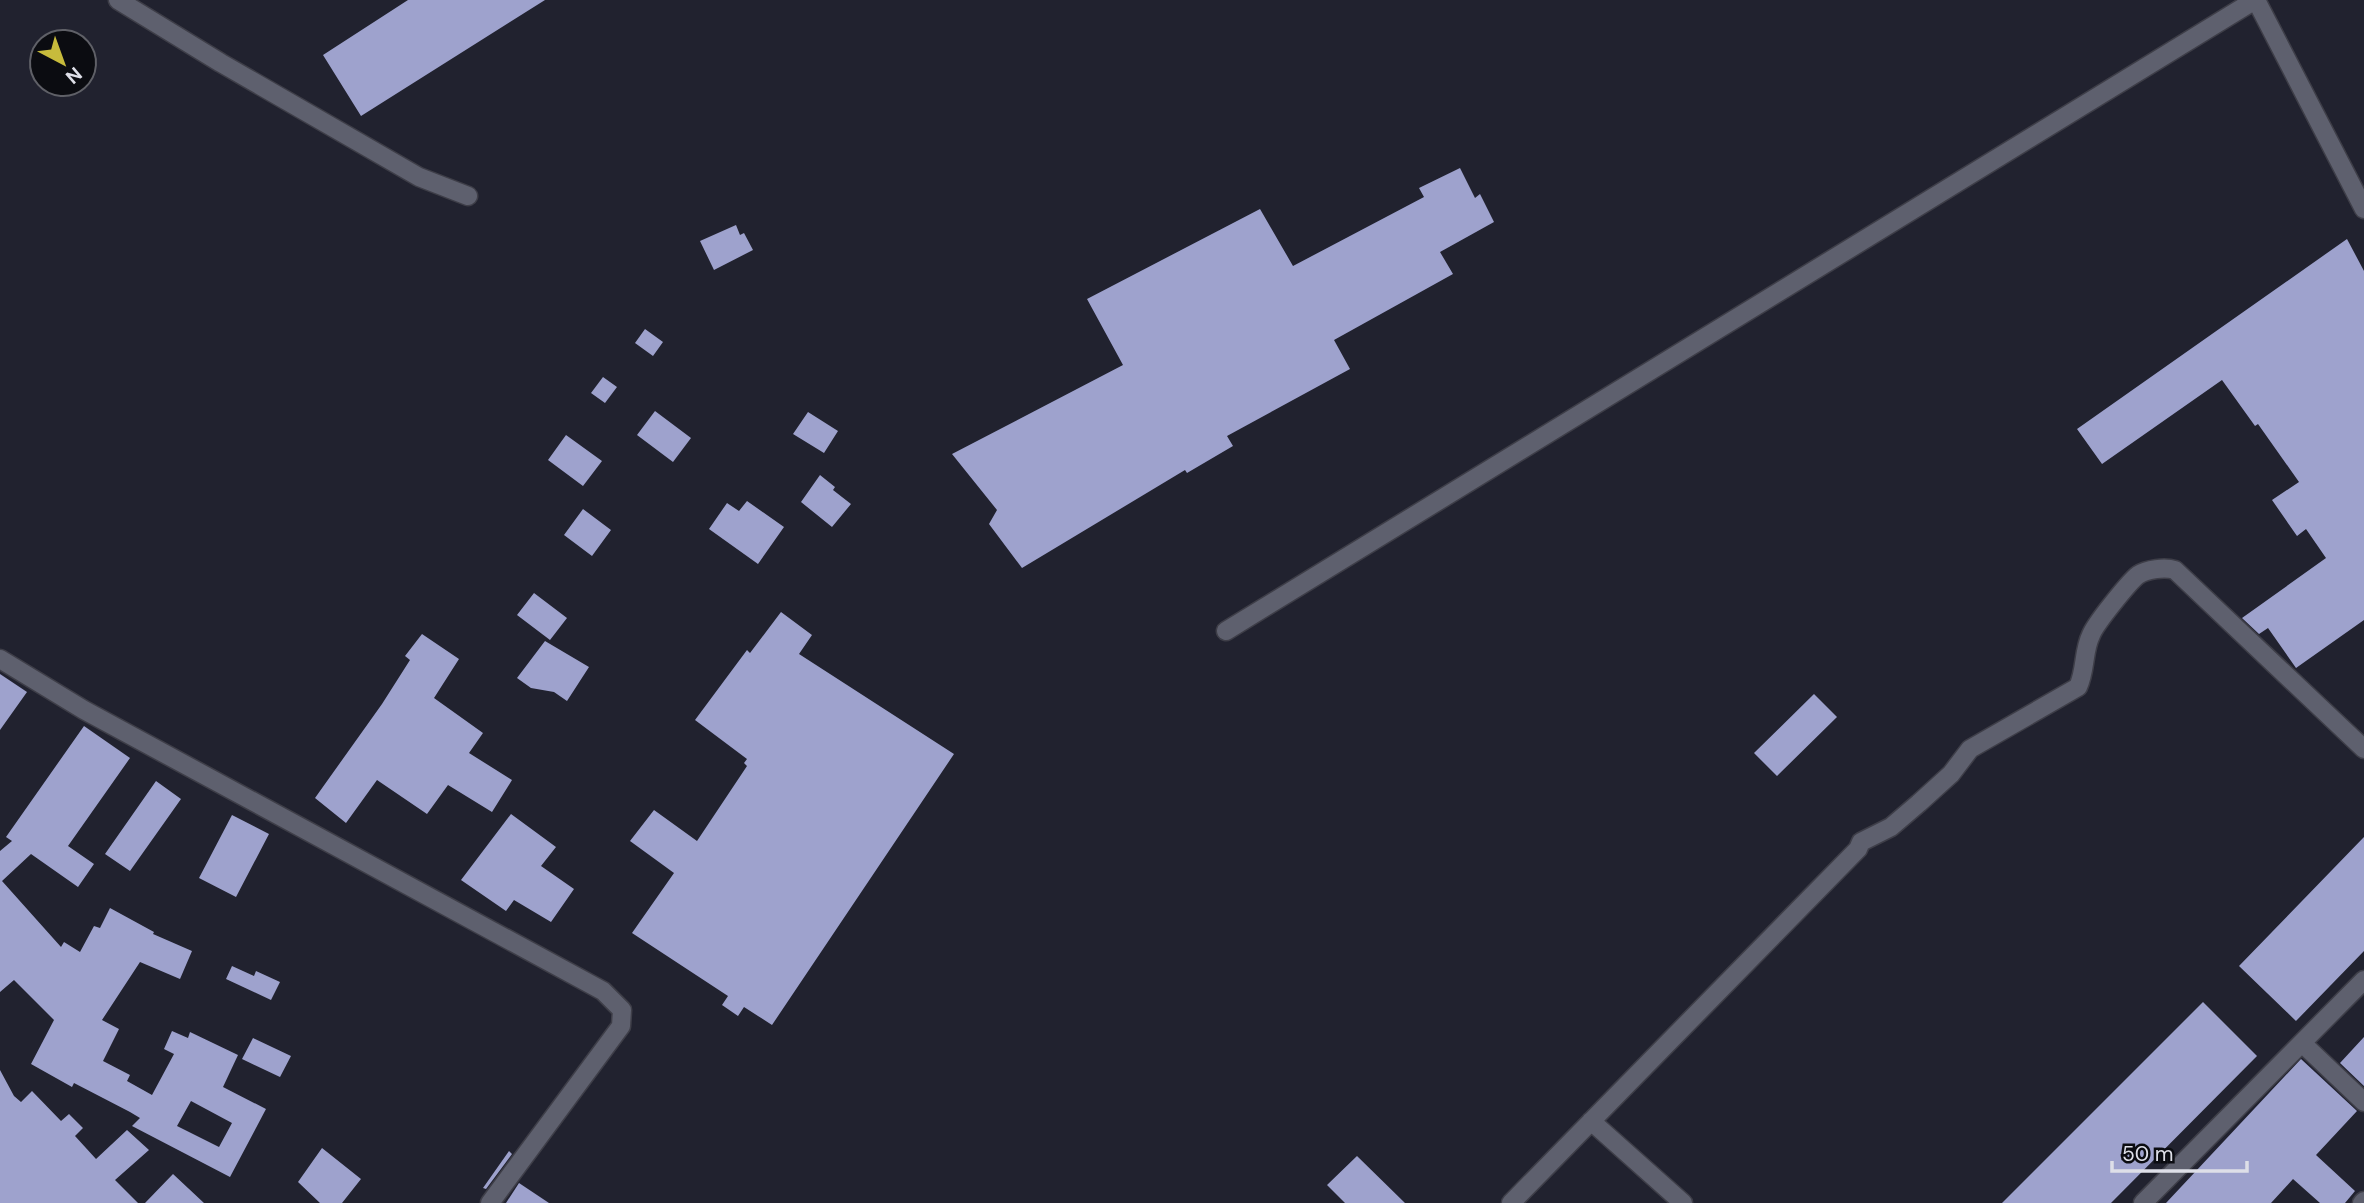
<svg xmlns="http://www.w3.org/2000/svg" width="2364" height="1203" font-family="'DM Sans',sans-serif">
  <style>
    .building { fill: #9ea2cd; fill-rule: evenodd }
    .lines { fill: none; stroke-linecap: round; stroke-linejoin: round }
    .minor-casing { stroke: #3e3e48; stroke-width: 21 }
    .minor { stroke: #5e606e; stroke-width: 18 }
  </style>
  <rect width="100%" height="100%" fill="#21222f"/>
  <path class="building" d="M408,0H545L361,116L323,55Z
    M1460,168L1475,198L1480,194L1494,222L1440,252L1453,274L1334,340L1350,369L1227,436L1233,446L1187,473L1185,470L1022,568L989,524L997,510L952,454L1123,365L1087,299L1260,209L1293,266L1424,197L1419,188Z
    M736,225L740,235L744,233L753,250L714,270L700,241Z
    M2347,239L2364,271V620L2296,668L2268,628L2259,634L2242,618L2326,558L2306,529L2297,536L2272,500L2299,482L2258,424L2255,426L2222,380L2102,464L2077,429Z
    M645,329L663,342L653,356L635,343Z
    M603,377L617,387L605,403L591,393Z
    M655,411L691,438L673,462L637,435Z
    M808,412L838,431L824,453L793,434Z
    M566,435L602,461L583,486L548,460Z
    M820,475L835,487L833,490L851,504L832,527L801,502Z
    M747,501L784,527L758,564L709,529L727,503L739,511Z
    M583,509L611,530L592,556L564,535Z
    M534,593L567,618L550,640L517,615Z
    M781,612L812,635L799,654L954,754L772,1025L744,1007L738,1016L722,1005L728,996L632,933L674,873L630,841L654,810L697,841L747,766L744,763L747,759L695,720L747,650L750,653Z
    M422,634L459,659L434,698L483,733L469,753L512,780L492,812L448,785L427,814L377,780L346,823L315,798L382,704L410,660L405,656Z
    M545,641L589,667L567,701L554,692L531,688L517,678Z
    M0,674L27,692L0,730Z
    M1814,694L1837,717L1777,776L1754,753Z
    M84,726L130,758L68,846L94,864L78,887L31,854L2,881L61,947L64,942L80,952L94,926L100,928L110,908L154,932L153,934L192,951L180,979L140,962L102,1020L119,1029L103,1061L130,1075L127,1081L152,1095L174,1054L164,1049L172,1031L188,1038L190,1032L238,1055L223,1087L266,1109L230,1177L132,1126L140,1118L130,1112L74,1083L72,1087L31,1064L54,1020L14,980L0,992V851L12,841L6,837ZM191,1101L232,1123L219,1147L177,1126Z
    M156,781L181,799L130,871L105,854Z
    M511,814L556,847L541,866L574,889L551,922L514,900L506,911L461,880Z
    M232,815L269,834L236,897L199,878Z
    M2364,837V951L2296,1021L2239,966Z
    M232,966L254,976L256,971L280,982L271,1000L226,979Z
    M2203,1002L2257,1056L2111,1203H2002Z
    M2364,1037V1086L2340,1063Z
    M253,1038L291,1056L280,1077L242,1059Z
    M2301,1059L2357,1111L2316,1155L2355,1191L2345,1203H2320L2293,1179L2271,1203H2166Z
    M0,1070L14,1096L21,1102L32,1091L61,1121L69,1114L83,1128L75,1136L96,1159L127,1130L149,1150L115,1180L138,1203H0Z
    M322,1148L361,1179L342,1203H320L298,1182Z
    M509,1151L512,1154L486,1189L483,1188Z
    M1357,1156L1405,1203H1345L1327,1185Z
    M173,1174L204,1203H145Z
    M519,1183L549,1203H506Z"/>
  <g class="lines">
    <defs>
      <path id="minor" d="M118,0L221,63L419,177L468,196
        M2256,0L2364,209
        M1226,631L2255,0
        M0,659L84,710L603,991L622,1010L621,1026L490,1203
        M2302,1043L2364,1102
        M1591,1121L1683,1203
        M1511,1203L1858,849L1861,842L1891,827L1919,803L1951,774L1970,749L2078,687C2086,670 2083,651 2091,635C2095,624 2129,582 2138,575C2147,569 2165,567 2175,570L2364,749
        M2143,1203L2364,980
        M2362,1203L2364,1201"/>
    </defs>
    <use href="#minor" class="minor-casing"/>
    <use href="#minor" class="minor"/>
  </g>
  <g transform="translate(63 63) rotate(139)"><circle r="33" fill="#0b0c11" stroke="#5f6067" stroke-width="2"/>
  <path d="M0-5L12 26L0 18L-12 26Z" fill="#c7bb3c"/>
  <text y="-10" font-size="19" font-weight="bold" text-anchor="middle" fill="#dedfe8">N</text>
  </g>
  <path d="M2112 1161v10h135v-10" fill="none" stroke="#dedfe8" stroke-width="3.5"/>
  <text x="2122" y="1161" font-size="21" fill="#dedfe8" stroke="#0b0c11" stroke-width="5" paint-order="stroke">50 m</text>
</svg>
